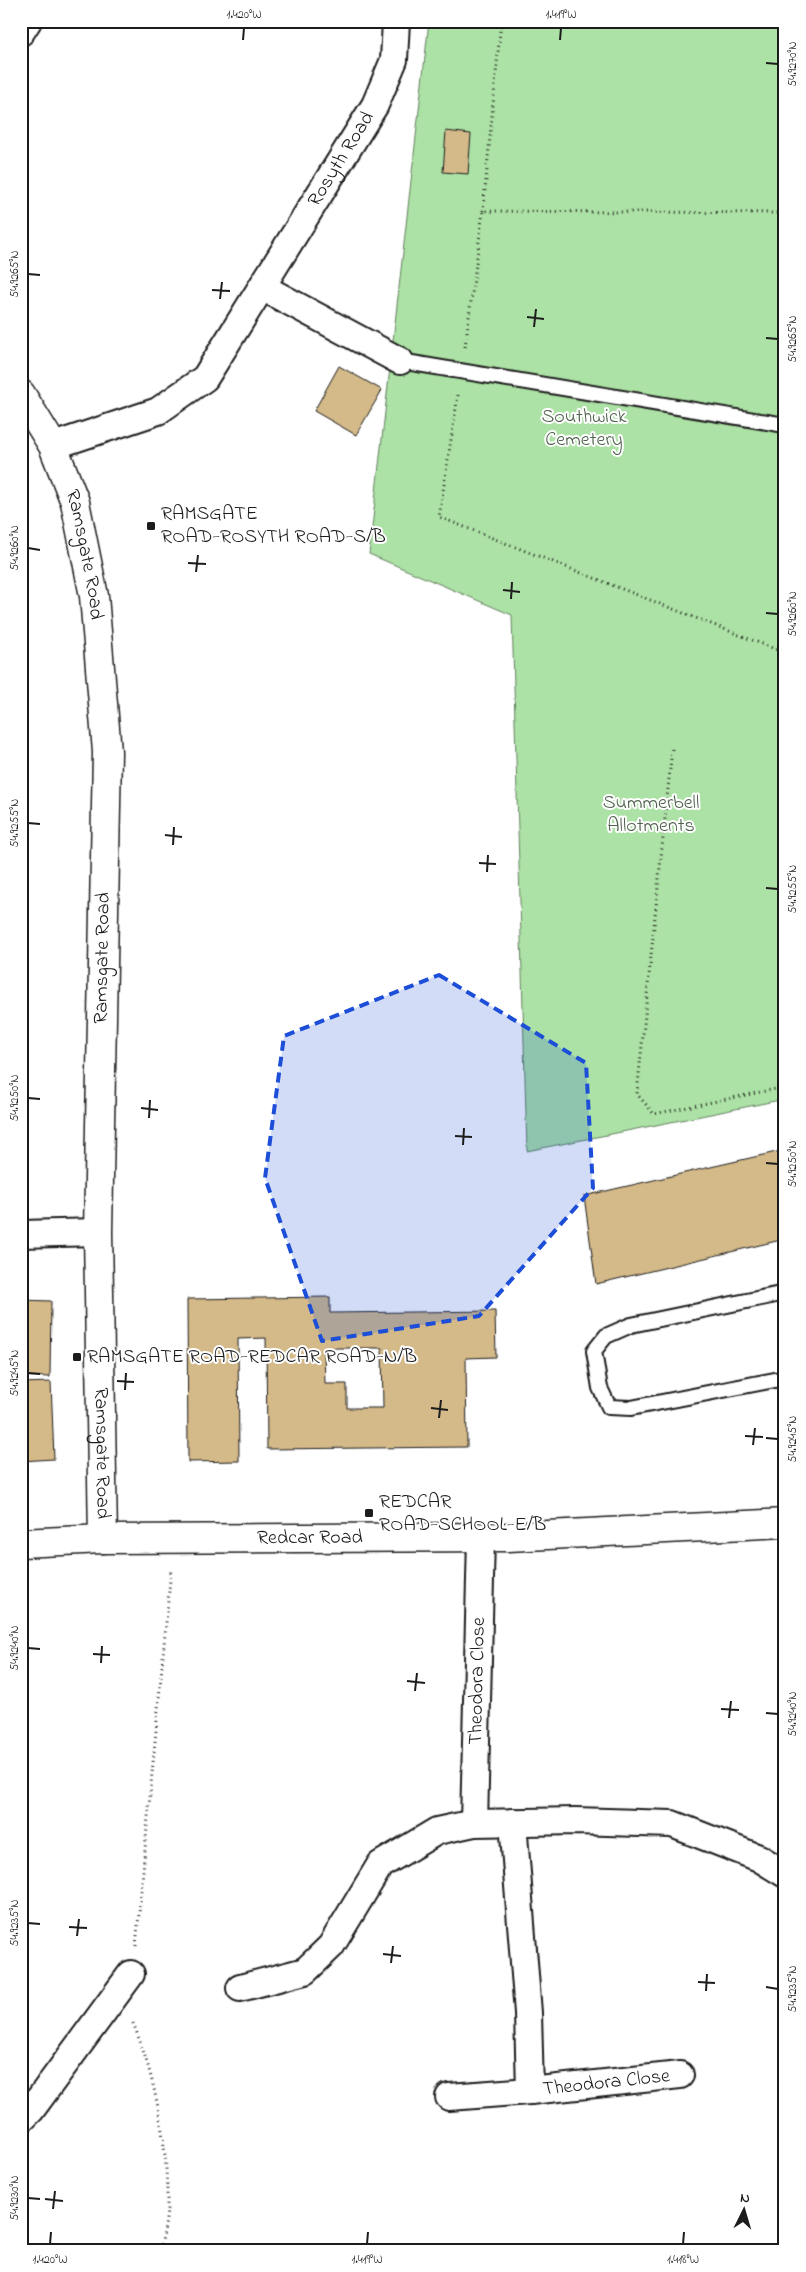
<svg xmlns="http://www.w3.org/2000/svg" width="806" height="2272" font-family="'Indie Flower',sans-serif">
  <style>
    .green { fill: #ace2a5; stroke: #647f60 }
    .building { fill: #d4b989; stroke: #1c1c1c; fill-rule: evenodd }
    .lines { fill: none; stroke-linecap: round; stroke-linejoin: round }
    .lane-casing { stroke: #1c1c1c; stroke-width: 18 }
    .street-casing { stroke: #1c1c1c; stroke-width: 30 }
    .secondary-casing { stroke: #1c1c1c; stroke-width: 31 }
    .path { stroke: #1c1c1c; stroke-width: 3; stroke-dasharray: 1 4; stroke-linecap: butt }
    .lane { stroke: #fff; stroke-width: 14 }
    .street { stroke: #fff; stroke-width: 26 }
    .secondary { stroke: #fff; stroke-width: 28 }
    .marked { fill: #1d4ed8; fill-opacity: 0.2; stroke: #1d4ed8; stroke-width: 4; stroke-dasharray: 10 6; stroke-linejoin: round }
    .ticks { fill: none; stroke: #1c1c1c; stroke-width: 2 }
    .poi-dot { fill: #1c1c1c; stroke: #fff; stroke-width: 2 }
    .labels { text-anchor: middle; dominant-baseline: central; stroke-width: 4; stroke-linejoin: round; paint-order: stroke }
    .street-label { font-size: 20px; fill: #1c1c1c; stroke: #fff }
    .park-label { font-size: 20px; fill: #4e614c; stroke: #fff }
    .poi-label { font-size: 20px; fill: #1c1c1c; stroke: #fff; text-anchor: start }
    .neatline { fill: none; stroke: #1c1c1c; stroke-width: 2 }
    .ticks-label { font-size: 12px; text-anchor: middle; fill: #1c1c1c }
  </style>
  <rect width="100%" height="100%" fill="#fff"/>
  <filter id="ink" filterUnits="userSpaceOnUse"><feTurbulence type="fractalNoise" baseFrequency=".02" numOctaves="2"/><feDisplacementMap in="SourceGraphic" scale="10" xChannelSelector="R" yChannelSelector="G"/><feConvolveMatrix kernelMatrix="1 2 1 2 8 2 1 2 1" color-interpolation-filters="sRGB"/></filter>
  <g filter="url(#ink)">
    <path class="green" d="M429,21H785V1099L527,1151L512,615L369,554Z"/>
    <path class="building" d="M446,131L471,134L468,174L443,172Z
      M339,366L382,390L356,435L314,411Z
      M785,1150V1239L596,1284L584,1196Z
      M330,1297V1313L495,1311L496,1357L466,1358L467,1447L267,1449L266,1338L238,1339L239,1461L188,1462L187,1299ZM324,1348H382L383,1408H347V1384H325Z
      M21,1300L51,1301L50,1377L21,1376Z
      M51,1382L54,1459L21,1461V1383Z"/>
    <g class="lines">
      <defs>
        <path id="lane" d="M400,361L785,425
          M785,1293L631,1325L606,1336L594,1351L600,1388L609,1407L631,1408L785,1378"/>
        <g id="street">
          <path d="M21,32L28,21"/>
          <path d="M262,287L400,361"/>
          <path id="s1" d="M53,446L158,411L205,378L375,105L394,60L396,21"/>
          <path d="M21,1234L98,1232"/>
          <path d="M513,1822L528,2013L530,2091"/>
          <path id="s2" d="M474,1823L481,1538"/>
          <path d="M240,1988L305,1971L331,1946L380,1865L437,1831L474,1823L575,1821L672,1824L759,1858L785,1874"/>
          <path id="s3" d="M449,2097L530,2091L680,2075"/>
          <path d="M21,2120L31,2110L131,1974"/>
        </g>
        <g id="secondary">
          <path id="s4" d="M21,394L53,446L75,502L94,596L107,752L98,1232L103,1539"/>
          <path id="s5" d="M21,1543L103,1539L508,1537L785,1523"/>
        </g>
      </defs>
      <use href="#lane" class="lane-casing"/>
      <use href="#street" class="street-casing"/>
      <use href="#secondary" class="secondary-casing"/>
      <path class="path" d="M483,211L501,21
        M465,347L483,211L785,213
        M458,395L439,517L785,653
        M672,749L637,1094L654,1114L785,1087
        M136,1946L171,1569
        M133,2023C156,2079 168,2145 167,2206C167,2220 163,2236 160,2251"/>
      <use href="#lane" class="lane"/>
      <use href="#street" class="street"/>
      <use href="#secondary" class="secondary"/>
    </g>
  </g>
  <path class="marked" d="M439,975L586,1063L593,1188L479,1316L322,1341L265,1178L284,1036Z"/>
  <path class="ticks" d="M243,40L244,28M560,40L561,28M766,63L778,64M28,274L40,275M212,290L230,291M220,299L222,282M527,317L544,319M534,327L536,309M766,338L778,339M28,548L40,550M188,563L206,564M196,572L198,555M503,590L520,592M511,599L512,582M766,613L778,614M28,823L40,824M165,835L182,837M173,845L174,827M479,863L496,864M487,872L488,855M766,888L778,889M28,1098L40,1099M141,1108L158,1110M149,1118L150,1100M455,1136L472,1137M463,1145L464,1128M766,1163L778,1164M28,1373L40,1374M117,1381L134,1382M125,1390L126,1373M431,1408L448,1410M439,1418L441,1400M745,1436L763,1437M766,1438L778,1439M753,1445L755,1428M28,1648L40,1649M93,1654L110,1655M101,1663L102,1646M407,1681L425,1683M415,1691L417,1673M721,1709L739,1710M766,1713L778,1714M729,1718L731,1701M28,1923L40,1924M69,1927L87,1928M77,1936L79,1919M383,1954L401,1956M391,1963L393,1946M698,1982L715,1983M766,1987L778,1989M706,1991L707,1974M28,2198L40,2199M45,2199L63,2201M53,2209L55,2191M50,2244L51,2232M367,2244L368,2232M683,2244L684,2232"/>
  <g class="poi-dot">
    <rect x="146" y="521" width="10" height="10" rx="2.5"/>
    <rect x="72" y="1352" width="10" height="10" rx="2.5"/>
    <rect x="364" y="1508" width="10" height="10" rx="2.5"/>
  </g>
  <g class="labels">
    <g class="street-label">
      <text stroke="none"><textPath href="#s1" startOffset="426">Rosyth Road</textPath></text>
      <text stroke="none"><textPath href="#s4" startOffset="175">Ramsgate Road</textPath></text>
      <text transform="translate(103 958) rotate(-89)">Ramsgate Road</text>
      <text stroke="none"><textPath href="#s4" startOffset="1075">Ramsgate Road</textPath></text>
      <text stroke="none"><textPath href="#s5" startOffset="289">Redcar Road</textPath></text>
      <text stroke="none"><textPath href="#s2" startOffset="142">Theodora Close</textPath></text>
      <text stroke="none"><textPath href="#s3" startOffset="158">Theodora Close</textPath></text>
    </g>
    <g class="park-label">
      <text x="584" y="417">Southwick<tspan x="584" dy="23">Cemetery</tspan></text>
      <text x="651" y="803">Summerbell<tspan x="651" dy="23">Allotments</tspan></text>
    </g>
    <g class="poi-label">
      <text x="161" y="514">RAMSGATE<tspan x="161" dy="23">ROAD-ROSYTH ROAD-S/B</tspan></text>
      <text x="87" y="1357">RAMSGATE ROAD-REDCAR ROAD-N/B</text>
      <text x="379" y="1502">REDCAR<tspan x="379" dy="23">ROAD-SCHOOL-E/B</tspan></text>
    </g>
  </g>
  <rect width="806" height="2272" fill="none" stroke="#fff" stroke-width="55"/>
  <g transform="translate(744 2210) rotate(5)" stroke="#ffffff" stroke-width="4" paint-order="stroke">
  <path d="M0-4L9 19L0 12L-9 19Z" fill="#1c1c1c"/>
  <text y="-8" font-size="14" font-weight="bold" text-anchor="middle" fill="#1c1c1c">N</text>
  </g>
  <rect x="28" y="28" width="750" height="2216" class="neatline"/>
  <g class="ticks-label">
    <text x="244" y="18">1.420°W</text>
    <text x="561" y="18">1.419°W</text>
    <text transform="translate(792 64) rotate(-90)" y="4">54.9270°N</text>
    <text transform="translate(14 274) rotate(-90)" y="4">54.9265°N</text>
    <text transform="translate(792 339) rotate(-90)" y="4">54.9265°N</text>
    <text transform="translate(14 548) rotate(-90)" y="4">54.9260°N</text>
    <text transform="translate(792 614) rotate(-90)" y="4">54.9260°N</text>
    <text transform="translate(14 823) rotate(-90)" y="4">54.9255°N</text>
    <text transform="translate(792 889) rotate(-90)" y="4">54.9255°N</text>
    <text transform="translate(14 1098) rotate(-90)" y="4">54.9250°N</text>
    <text transform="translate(792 1164) rotate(-90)" y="4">54.9250°N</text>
    <text transform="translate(14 1373) rotate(-90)" y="4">54.9245°N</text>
    <text transform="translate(792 1439) rotate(-90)" y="4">54.9245°N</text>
    <text transform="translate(14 1648) rotate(-90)" y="4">54.9240°N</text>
    <text transform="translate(792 1714) rotate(-90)" y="4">54.9240°N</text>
    <text transform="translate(14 1923) rotate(-90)" y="4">54.9235°N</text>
    <text transform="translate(792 1989) rotate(-90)" y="4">54.9235°N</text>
    <text transform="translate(14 2198) rotate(-90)" y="4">54.9230°N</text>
    <text x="50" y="2263">1.420°W</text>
    <text x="367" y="2263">1.419°W</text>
    <text x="683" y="2263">1.418°W</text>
  </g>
</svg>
